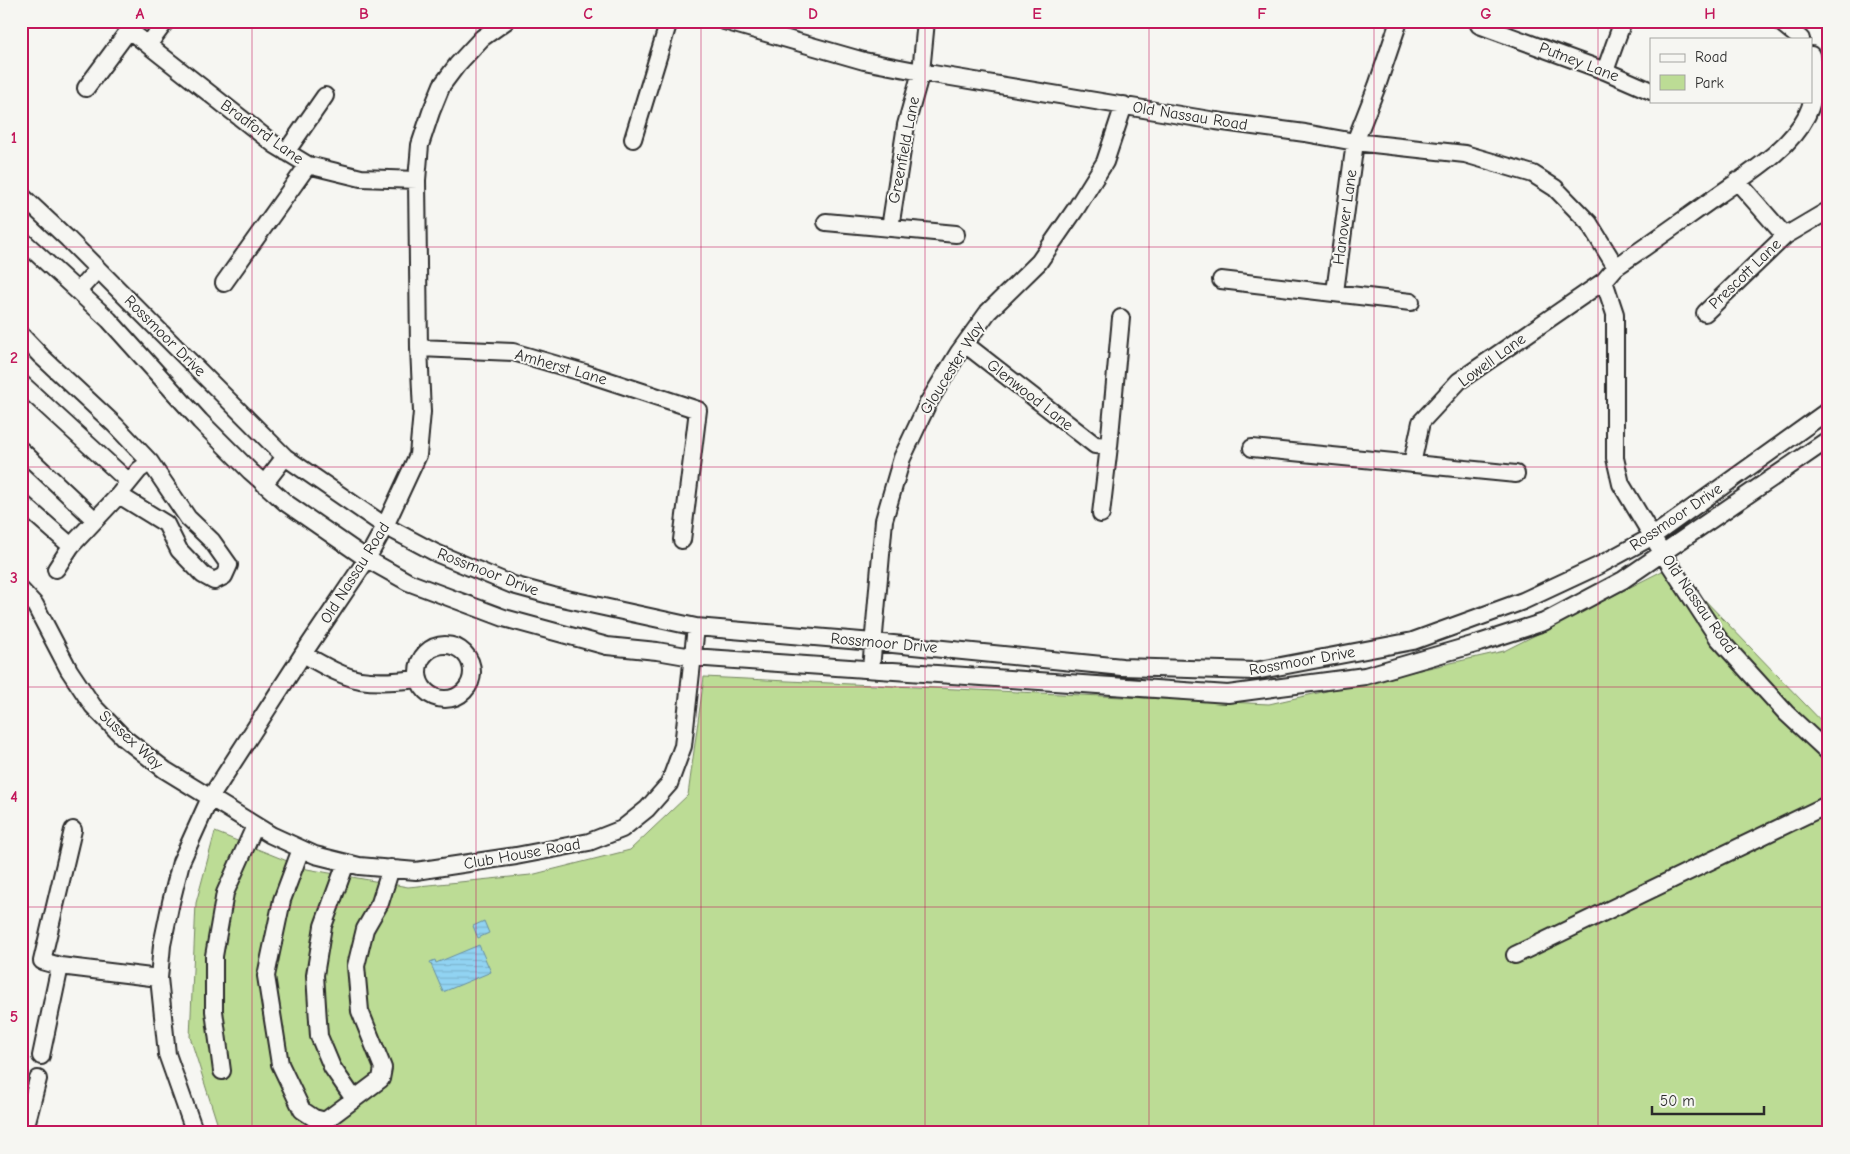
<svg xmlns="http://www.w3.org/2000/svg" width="1850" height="1154" font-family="'Comic Neue',sans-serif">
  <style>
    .green { fill: #bcdc95; stroke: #748460 }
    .water { fill: url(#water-rules); stroke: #6890a2 }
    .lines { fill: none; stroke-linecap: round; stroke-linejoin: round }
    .minor-casing { stroke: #2b2b2b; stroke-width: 20 }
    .minor { stroke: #f6f6f2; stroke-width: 16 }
    .grid { fill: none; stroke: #c2185b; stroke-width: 1; stroke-opacity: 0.55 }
    .labels { text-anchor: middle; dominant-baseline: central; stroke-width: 4; stroke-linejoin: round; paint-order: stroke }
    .street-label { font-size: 16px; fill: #2b2b2b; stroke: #f6f6f2 }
    .neatline { fill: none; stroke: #c2185b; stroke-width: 2 }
    .grid-label { font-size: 16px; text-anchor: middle; font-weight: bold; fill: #c2185b }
  </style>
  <defs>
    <pattern id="water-rules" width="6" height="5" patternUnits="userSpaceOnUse" patternTransform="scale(1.25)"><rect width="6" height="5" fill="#91d3f2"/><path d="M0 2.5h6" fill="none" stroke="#7db5d0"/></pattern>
  </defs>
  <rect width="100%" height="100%" fill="#f6f6f2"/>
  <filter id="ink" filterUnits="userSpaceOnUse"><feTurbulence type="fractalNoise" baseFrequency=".02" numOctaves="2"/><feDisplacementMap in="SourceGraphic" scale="10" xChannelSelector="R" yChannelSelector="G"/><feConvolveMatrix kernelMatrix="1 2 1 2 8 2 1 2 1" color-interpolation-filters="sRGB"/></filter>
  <g filter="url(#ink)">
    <path class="green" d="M1672,566L1829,729V1133H221L219,1129L190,1037L196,903L215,832L307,869L408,887L531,875L630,850L688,795L704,677L1269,704L1504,651Z"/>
    <path class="water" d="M484,921L489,933L478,938L473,926Z
      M479,945L491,972L443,992L430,962L435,960L436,963Z"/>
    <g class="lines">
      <defs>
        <path id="minor" d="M724,21L864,61L921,72L1216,121L1305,133L1355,142L1465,154L1533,174L1555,188L1589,223L1616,267
          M1779,21L1801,39
          M1479,25L1605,71L1651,91
          M148,45L166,21
          M1605,71L1623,21
          M86,88L129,30L275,145L308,165L361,178L417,180
          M1814,93L1829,89
          M633,139L669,21
          M286,152L325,96
          M1737,181L1785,236
          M21,195L68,239L285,457L385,526L436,553L513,585L553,596L696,627L873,642L1122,667L1255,671L1413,641L1523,601L1598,566L1653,536L1829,410
          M826,222L956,234
          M890,228L906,125L921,72L926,21
          M21,239L109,320L200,421L250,471L286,503L367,559L408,582L504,618L607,646L657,651L692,657L1228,694L1365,676L1479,643L1544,622L1623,580L1829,439
          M1221,280L1411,302
          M1604,281L1615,314V458L1621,484L1663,554L1718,638L1786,713L1829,753
          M224,283L308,165
          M78,291L98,269
          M1335,292L1355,142L1377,86L1399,21
          M1705,313L1785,236L1829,210
          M21,335L41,356L115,425L150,462L188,518L212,541L229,565L224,576L214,581L203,575L179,550L166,524L119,495
          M965,344L1095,445L1109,446L1121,318
          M419,348L513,352L585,373L698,410L682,540
          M21,383L129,482
          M1252,448L1516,474
          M21,450L95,520
          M1412,464L1421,422L1459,381L1604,281L1616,267C1650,244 1683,220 1717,196C1749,173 1788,151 1807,115C1816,97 1816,74 1811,55
          M264,484L285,457
          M21,502L71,546
          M1101,514L1109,446
          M56,569L71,546L117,497L139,470L150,462
          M21,590L35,605L69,670L93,706L124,738L165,770L271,835L315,855L359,866L416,871L516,856L589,842L622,829L647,809L669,784L683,746L696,627
          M418 672a27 27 0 1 1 54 0a27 27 0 1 1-54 0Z
          M303,654C320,663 340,676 360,680C379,683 399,681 418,679
          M871,669L884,520L902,458L928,403L959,352L988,312L1039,262L1077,207L1105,162L1124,105
          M73,830L42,961L60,966L159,978
          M301,849L282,900L266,976L280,1064L302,1110L314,1118L325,1121L381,1079L383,1068L360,1011L356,966L365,929L380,903L391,868
          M346,863L323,926L315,975L319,1036L332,1067L354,1099
          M1515,955L1829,804
          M41,1056L60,966
          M222,1071L214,1011V956L225,893L255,826
          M24,1133L38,1079
          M195,1133L167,1054L159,978L162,945L171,902L181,862L210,798L303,654L367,559L385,526L418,455L422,412L419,348L417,180L420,145L431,112L442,85L457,65L482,38L506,21"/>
      </defs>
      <use href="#minor" class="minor-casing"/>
      <use href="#minor" class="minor"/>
    </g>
  </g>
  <path class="grid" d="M252,21V1133M476,21V1133M701,21V1133M925,21V1133M1149,21V1133M1374,21V1133M1598,21V1133M21,247H1829M21,467H1829M21,687H1829M21,907H1829"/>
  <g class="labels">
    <g class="street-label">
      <text transform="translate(1579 62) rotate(21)">Putney Lane</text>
      <text transform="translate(1190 116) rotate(9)">Old Nassau Road</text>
      <text transform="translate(262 132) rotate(36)">Bradford Lane</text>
      <text transform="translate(904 150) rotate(-79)">Greenfield Lane</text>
      <text transform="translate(1345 217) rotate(-82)">Hanover Lane</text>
      <text transform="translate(1745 274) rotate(-44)">Prescott Lane</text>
      <text transform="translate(165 336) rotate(45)">Rossmoor Drive</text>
      <text transform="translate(1492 360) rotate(-36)">Lowell Lane</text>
      <text transform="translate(561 367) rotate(16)">Amherst Lane</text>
      <text transform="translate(952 368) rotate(-58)">Gloucester Way</text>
      <text transform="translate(1030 395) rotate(38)">Glenwood Lane</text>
      <text transform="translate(1676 517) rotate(-34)">Rossmoor Drive</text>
      <text transform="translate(488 572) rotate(21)">Rossmoor Drive</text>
      <text transform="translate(355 573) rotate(-58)">Old Nassau Road</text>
      <text transform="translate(1699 604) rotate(55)">Old Nassau Road</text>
      <text transform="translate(884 643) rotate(5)">Rossmoor Drive</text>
      <text transform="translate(1302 661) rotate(-10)">Rossmoor Drive</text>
      <text transform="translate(131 740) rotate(42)">Sussex Way</text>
      <text transform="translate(522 854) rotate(-10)">Club House Road</text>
    </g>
  </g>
  <rect width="1850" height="1154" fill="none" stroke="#f6f6f2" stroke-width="55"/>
  <rect x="1650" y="38" width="162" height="65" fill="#f6f6f2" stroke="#a5a5a2"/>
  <rect x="1660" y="54" width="25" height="8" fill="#f6f6f2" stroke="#a5a5a2"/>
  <text x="1695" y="62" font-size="15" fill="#2b2b2b">Road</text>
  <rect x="1660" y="75" width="25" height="15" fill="#bcdc95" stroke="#a5a5a2"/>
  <text x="1695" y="88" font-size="15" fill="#2b2b2b">Park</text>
  <path d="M1652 1106v8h112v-8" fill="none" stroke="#2b2b2b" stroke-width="2.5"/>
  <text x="1660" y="1106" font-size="15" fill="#2b2b2b" stroke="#f6f6f2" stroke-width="4" paint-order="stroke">50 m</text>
  <rect x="28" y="28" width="1794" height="1098" class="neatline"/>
  <g class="grid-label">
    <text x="140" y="19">A</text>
    <text x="364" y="19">B</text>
    <text x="588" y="19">C</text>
    <text x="813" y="19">D</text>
    <text x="1037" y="19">E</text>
    <text x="1262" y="19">F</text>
    <text x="1486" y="19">G</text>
    <text x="1710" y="19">H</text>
    <text x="14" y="143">1</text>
    <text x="14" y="363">2</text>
    <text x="14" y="583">3</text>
    <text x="14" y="802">4</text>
    <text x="14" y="1022">5</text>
  </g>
</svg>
